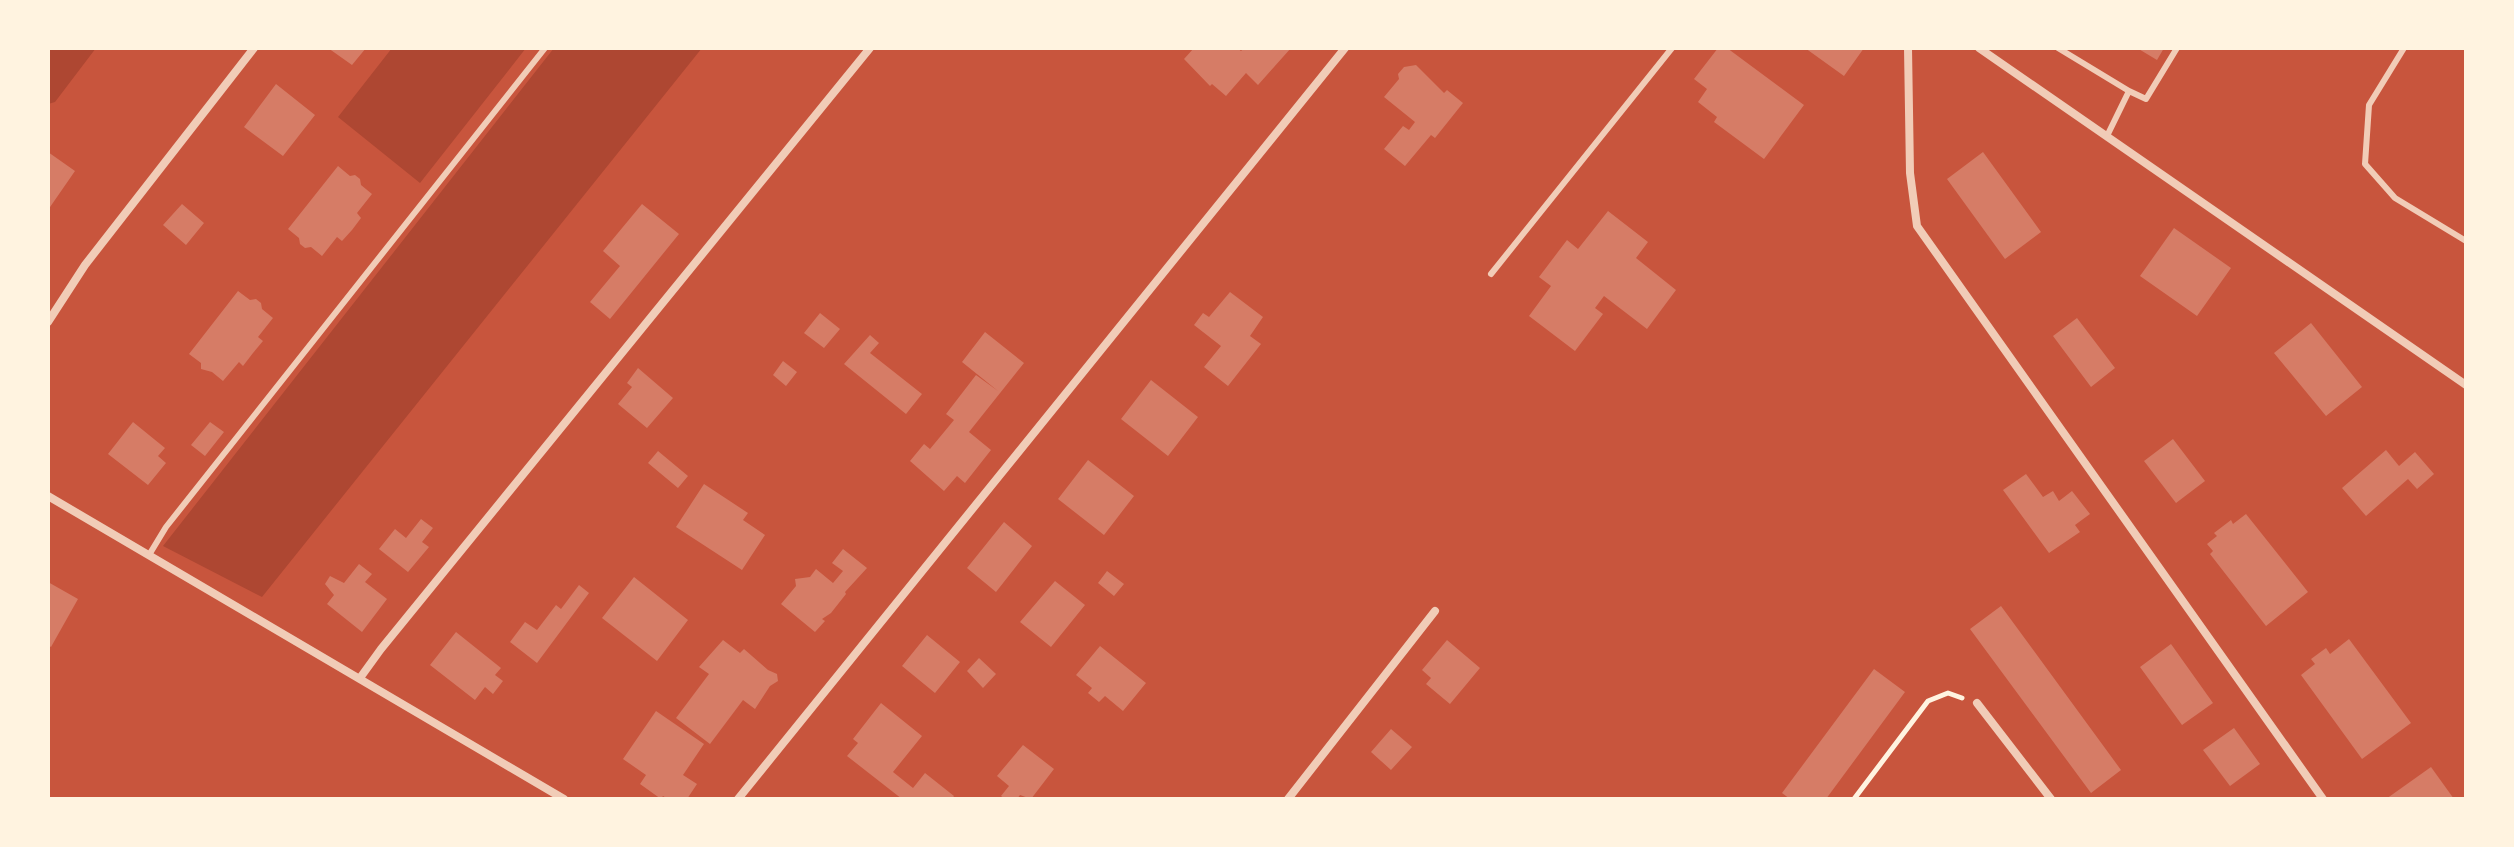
<svg xmlns="http://www.w3.org/2000/svg" width="2514" height="847" font-family="'DejaVu Sans',sans-serif">
  <style>
    .green { fill: #ae4732 }
    .building { fill: #d67c66 }
    .lines { fill: none; stroke-linecap: round; stroke-linejoin: round }
    .path { stroke: #fff3e0; stroke-width: 5 }
    .service { stroke: #f1ccb7; stroke-width: 6 }
    .minor { stroke: #f1ccb7; stroke-width: 8 }
  </style>
  <rect width="100%" height="100%" fill="#c8553d"/>
  <path class="green" d="M48,48H96L55,102L48,104Z
    M392,48H526L420,183L338,117Z
    M554,48H702L262,597L163,546Z"/>
  <path class="building" d="M328,48H366L352,65Z
    M1194,48H1237L1241,51L1244,48H1291L1258,85L1246,73L1226,96L1212,84L1210,86L1184,59Z
    M1718,48H1727L1804,105L1764,159L1714,122L1717,117L1698,102L1707,89L1694,79Z
    M1805,48H1864L1844,76Z
    M2137,48H2164L2157,60Z
    M1416,65L1444,93L1447,90L1463,103L1435,138L1431,135L1405,166L1384,149L1403,126L1409,130L1415,122L1384,97L1399,79L1398,74L1404,67Z
    M276,84L315,115L283,156L244,127Z
    M48,152L75,171L48,210Z
    M1983,152L2041,232L2005,259L1947,179Z
    M338,166L350,176L355,175L360,179L361,185L372,194L357,213L361,218L352,230L342,241L337,237L322,256L311,247L305,248L300,244L299,238L288,229Z
    M182,204L204,223L186,245L163,225Z
    M642,204L679,234L610,319L590,302L620,266L603,251Z
    M1608,211L1648,242L1636,258L1676,290L1647,329L1604,296L1595,308L1603,314L1575,351L1529,316L1551,286L1539,277L1567,240L1578,249Z
    M2174,228L2231,268L2197,316L2140,276Z
    M238,291L250,300L256,299L261,303L262,309L273,318L258,337L263,341L253,353L243,366L239,362L223,381L212,372L201,369V363L189,354Z
    M1230,292L1263,317L1250,336L1261,344L1228,386L1204,367L1221,346L1194,325L1203,313L1209,317Z
    M820,313L840,329L824,348L804,333Z
    M2077,318L2115,368L2091,387L2053,336Z
    M2311,323L2362,387L2326,416L2274,353Z
    M985,332L1024,363L969,432L991,450L965,483L957,476L944,491L910,461L924,444L930,449L954,420L946,414L976,375L998,391L962,362Z
    M870,335L879,343L870,353L922,394L906,414L844,364Z
    M783,361L797,372L786,386L773,375Z
    M638,368L673,398L647,428L618,404L632,387L627,383Z
    M1151,380L1198,417L1168,456L1121,419Z
    M133,422L165,448L158,456L166,463L148,485L108,454Z
    M210,422L224,432L205,456L191,445Z
    M2173,439L2205,481L2176,503L2144,461Z
    M2386,450L2399,466L2415,452L2434,474L2417,489L2408,479L2366,516L2342,488Z
    M658,451L688,476L678,488L648,463Z
    M1088,460L1134,496L1104,535L1058,499Z
    M2026,474L2043,497L2053,491L2059,501L2072,491L2090,514L2075,525L2080,532L2049,553L2003,490Z
    M704,484L748,513L743,520L765,535L742,570L676,527Z
    M2246,514L2308,592L2266,626L2210,554L2213,551L2207,544L2217,536L2214,533L2231,520L2233,524Z
    M421,519L433,528L422,542L429,547L408,572L379,549L395,529L406,538Z
    M1004,522L1032,546L996,592L967,568Z
    M843,549L867,568L845,592L846,594L831,613L822,619L825,621L815,632L781,604L796,586L795,579L810,577L816,569L833,583L843,571L832,563Z
    M359,564L372,574L365,582L387,599L362,632L327,604L334,595L325,584L330,576L344,583Z
    M1107,571L1124,584L1114,596L1098,583Z
    M634,577L688,620L657,661L602,618Z
    M1055,581L1085,605L1051,647L1020,622Z
    M48,582L78,599L51,647L48,645Z
    M579,585L589,593L537,663L510,642L525,622L537,630L556,605L561,609Z
    M2001,606L2121,770L2091,793L1970,629Z
    M456,632L501,668L495,675L503,681L493,694L485,687L475,700L430,665Z
    M927,635L960,662L935,693L902,666Z
    M2349,639L2411,723L2362,759L2301,675L2315,664L2311,659L2326,648L2330,654Z
    M723,640L740,653L744,649L768,670L777,674L778,681L770,686L755,709L743,700L710,744L676,718L709,674L699,667Z
    M1447,640L1480,668L1450,704L1426,684L1431,678L1422,670Z
    M2171,644L2213,703L2182,725L2140,667Z
    M1100,646L1146,683L1123,711L1105,696L1099,702L1088,693L1092,688L1076,675Z
    M979,658L996,674L983,688L967,671Z
    M1874,669L1905,692L1826,799H1790L1782,793Z
    M881,703L922,736L893,772L913,788L925,773L954,796L952,799H902L847,756L858,743L853,739Z
    M656,711L704,744L683,775L697,784L687,799H668L663,796L661,799L640,784L646,775L623,759Z
    M2234,728L2260,764L2230,786L2203,750Z
    M1391,729L1412,747L1391,770L1371,752Z
    M1023,745L1054,769L1031,799L1020,795L1017,799H1005L1001,796L1009,786L997,776Z
    M2431,767L2454,799H2386Z"/>
  <g class="lines">
    <path class="path" d="M1854,799L1928,701L1948,693L1962,698"/>
    <path class="service" d="M2058,48L2129,91L2107,136
      M2404,48L2369,105L2365,164L2395,198L2466,241
      M2129,91L2146,99L2177,48
      M1491,274L1672,48
      M149,555L166,527L545,48"/>
    <path class="minor" d="M1908,48L1910,173L1917,226L2323,799
      M1979,48L2466,385
      M48,322L85,265L254,48
      M48,496L564,799
      M360,678L381,649L870,48
      M1977,703L2051,799
      M738,799L1345,48
      M1288,799L1435,611"/>
  </g>
  <rect width="2514" height="847" fill="none" stroke="#fff3e0" stroke-width="100"/>
</svg>
